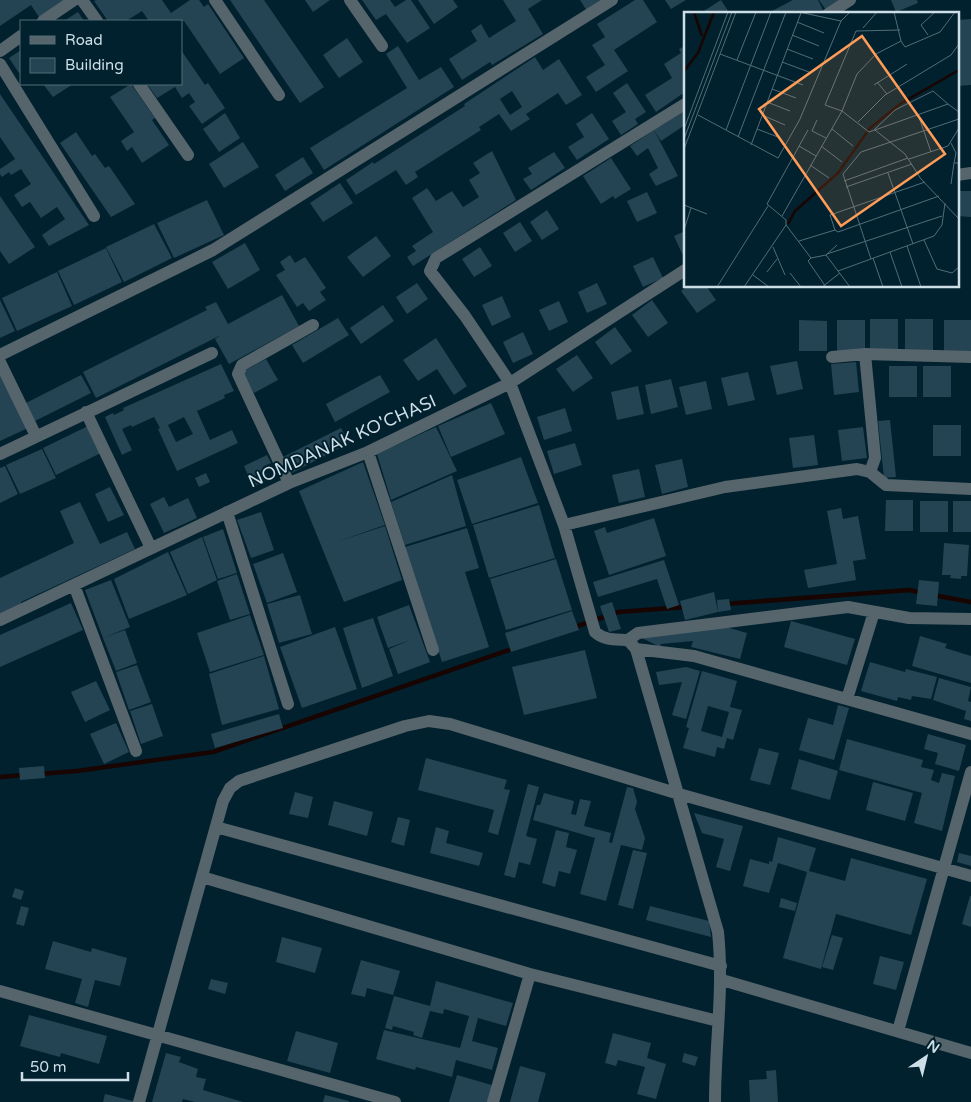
<svg xmlns="http://www.w3.org/2000/svg" width="971" height="1102" font-family="'Varela Round',sans-serif">
  <style>
    .lines { fill: none; stroke-linecap: round; stroke-linejoin: round }
    .stream { stroke: #180400; stroke-width: 4.5 }
    .building { fill: #244453; fill-rule: evenodd }
    .minor { stroke: #56646b; stroke-width: 12 }
    .labels { text-anchor: middle; dominant-baseline: central; stroke-width: 4; stroke-linejoin: round; paint-order: stroke }
    .street-label { font-size: 18px; fill: #cddee7; stroke: #01212e }
    .inset-river { fill: none; stroke: #180400; stroke-width: 2.5 }
    .inset-road { fill: none; stroke: #536d78; stroke-width: 1 }
    .view { fill: #fe9c58; fill-opacity: 0.15; stroke: #fe9c58; stroke-width: 2.5 }
    .inset-edge { fill: none; stroke: #cddee7; stroke-width: 2.5 }
  </style>
  <rect width="100%" height="100%" fill="#01212e"/>
  <g class="lines">
    <path class="stream" d="M933,595L971,602
      M724,604L909,590L923,593
      M572,628L618,612L686,607
      M39,774L77,771L213,752L515,648
      M0,777L24,775"/>
  </g>
  <path class="building" d="M0,0H64L39,17L31,5L0,26Z
    M96,0H162L171,13L190,0H199L204,7L208,4L244,58L220,74L184,21H149L142,11L126,21H108L94,1Z
    M230,0H264L324,87L300,103Z
    M305,0H330L313,12Z
    M362,0H390L395,7L406,0H411L430,28L407,43L386,14L376,20Z
    M418,0H453L458,7L434,24Z
    M503,0H542L528,9L543,34L492,65L490,62L462,80L449,59L477,41L471,31L481,24L489,38L516,21Z
    M580,0H603L587,11Z
    M635,0H643L657,22L614,50L628,71L596,92L586,77L605,65L592,45L605,37L597,24Z
    M665,0H686L671,9Z
    M721,0L730,14H699Z
    M793,0H818L824,12L821,14H774L772,11Z
    M819,0H840L826,10Z
    M891,0H917L918,3L896,12Z
    M78,12L84,21H64Z
    M971,19V85L957,86V20Z
    M347,38L363,62L339,78L323,55Z
    M398,46L419,80L441,67L454,87L324,170L310,148L407,88L386,54Z
    M685,46V92L656,112L645,95L672,78L664,64L681,53L679,49Z
    M21,50V71L19,73L9,58Z
    M181,50L205,85L208,83L225,108L202,124L189,106L195,102L189,93L182,98L175,87L157,98L147,84H181Z
    M535,57L543,70L559,59L582,95L566,105L558,93L526,114L530,119L511,131L499,114L479,127L481,130L415,172L418,177L406,185L396,170L356,195L346,180L373,162L374,164L465,106L464,104ZM512,91L522,107L510,115L500,99Z
    M627,83L646,112L635,119L638,124L621,135L612,121L626,112L613,93Z
    M43,84H73L53,97Z
    M131,84L155,118L152,120L169,145L142,163L132,147L127,151L121,141L134,132L110,97Z
    M0,94L89,225L49,246L42,235L65,219L57,207L41,218L30,202L22,207L14,195L31,184L21,169L11,175L9,172L2,177L0,174V169L15,159L0,137Z
    M685,111V125L661,141L654,130Z
    M225,113L240,138L219,152L203,129Z
    M592,113L609,139L577,160L568,147L584,137L576,124Z
    M654,130L678,176L656,186L649,174L658,168L648,148L637,156L630,146Z
    M76,132L92,156L95,154L105,168L109,166L135,204L111,217L60,143Z
    M243,142L259,167L224,188L209,164Z
    M492,151L516,200L413,266L407,257L416,251L412,246L433,232L412,198L427,188L436,201L452,191L463,207L479,197L469,180L480,173L473,163Z
    M554,152L565,168L531,190L523,179L532,174L528,168Z
    M303,157L313,173L285,191L275,175Z
    M611,158L631,189L615,199L613,196L601,204L583,176Z
    M340,183L353,203L323,222L310,203Z
    M957,191H971V217L957,216Z
    M647,192L657,213L637,222L627,201Z
    M0,196L35,247L9,264L0,251Z
    M207,200L224,235L174,258L157,223Z
    M547,210L559,229L542,240L530,222Z
    M520,222L532,241L515,252L503,233Z
    M154,224L172,258L124,282L106,247Z
    M685,231V260L674,236Z
    M376,236L391,256L363,277L347,257Z
    M245,243L260,270L228,289L212,262Z
    M480,247L492,266L474,277L462,259Z
    M106,248L122,282L74,305L58,271Z
    M290,255L295,263L305,257L326,288L320,292L326,300L309,311L303,303L297,307L276,275L285,270L280,262Z
    M653,257L663,278L643,287L633,266Z
    M57,272L72,306L17,331L2,298Z
    M417,283L428,299L407,314L396,297Z
    M597,283L607,304L587,313L578,292Z
    M688,286H706L716,300L697,313L681,291Z
    M282,295L299,326L229,364L215,339L221,335L96,398L83,372L207,310L205,307L216,302L228,324Z
    M502,296L511,317L492,326L482,305Z
    M0,300L15,331L0,338Z
    M652,300L668,323L648,337L632,315Z
    M559,301L568,322L549,331L539,310Z
    M383,305L394,321L361,344L350,328Z
    M338,318L349,335L303,363L292,345Z
    M870,319H898V350H870Z
    M905,319H933V350H905Z
    M799,320L827,321V351H799Z
    M837,320H865V350L837,351Z
    M944,320H971V351H944Z
    M615,327L632,351L611,365L595,342Z
    M523,332L533,354L513,363L503,342Z
    M436,338L467,386L454,395L437,369L418,381L403,360Z
    M577,355L593,378L573,392L556,369Z
    M266,359L278,380L254,393L242,372Z
    M797,361L803,389L777,395L770,366Z
    M856,362L859,392L834,395L831,364Z
    M221,364L234,391L224,395L225,398L197,411L210,440L232,430L238,443L177,471L158,429L160,428L154,417L132,427L131,425L122,429L132,450L122,455L105,417L113,413L114,415L124,410L123,408ZM184,417L193,434L176,442L168,425Z
    M889,366H917V397H889Z
    M923,366H951V397H923Z
    M0,369L28,428L0,441Z
    M748,372L755,400L728,406L721,378Z
    M81,375L91,393L33,422L24,404Z
    M380,375L390,392L335,422L326,404Z
    M671,379L678,407L651,414L645,385Z
    M706,381L712,409L686,415L679,387Z
    M638,386L644,414L617,420L611,392Z
    M491,403L505,434L451,457L438,426Z
    M565,408L572,431L544,440L537,417Z
    M890,420L896,477L884,478L878,421Z
    M90,425L103,452L56,475L43,448Z
    M933,425H961V456H933Z
    M436,427L457,471L391,500L377,454Z
    M863,427L867,458L842,461L838,430Z
    M341,428L349,443L292,473L283,457Z
    M814,435L818,465L793,468L789,438Z
    M575,443L582,465L554,474L547,451Z
    M42,449L56,478L20,494L6,465Z
    M267,455L271,463L263,467L269,479L253,487L244,466Z
    M521,457L538,503L472,524L457,480Z
    M682,459L688,487L662,494L655,465Z
    M363,462L385,525L336,542L385,526L402,580L344,602L299,491Z
    M5,466L18,494L0,503V468Z
    M639,469L645,497L619,503L612,475Z
    M206,473L210,482L199,487L195,478Z
    M452,475L466,526L405,545L391,502Z
    M110,487L124,515L108,522L95,494Z
    M164,497L169,507L188,498L197,518L164,533L150,504Z
    M886,500H913V531H885Z
    M920,501H948V532H920Z
    M953,501H971V532H953Z
    M80,502L100,544L127,532L135,549L21,602L22,605L0,615V578L74,543L60,511Z
    M539,505L555,558L489,578L473,525Z
    M841,508L843,519L858,516L866,559L853,561L856,580L808,588L804,570L837,564L827,511Z
    M261,512L274,550L251,558L237,520Z
    M654,518L666,556L609,575L594,531L605,527L607,533Z
    M467,528L479,568L465,572L489,647L442,662L405,547Z
    M223,529L237,573L218,579L203,537Z
    M202,537L217,580L188,594L170,552Z
    M944,543L969,545L967,576H961V579L950,578L951,575H942Z
    M168,552L187,595L129,619L114,579Z
    M283,553L297,592L267,603L253,564Z
    M556,559L572,610L506,630L490,579Z
    M664,560L679,605L667,609L657,579L598,597L593,582Z
    M237,574L250,614L230,620L217,581Z
    M111,580L130,627L103,638L85,590Z
    M919,580L939,582L937,606L916,604Z
    M714,592L718,612L685,620L680,601Z
    M300,595L312,634L279,643L267,604Z
    M729,599L731,610L718,612L717,600Z
    M612,602L621,629L609,632L600,606Z
    M71,603L83,630L0,667V635Z
    M409,605L430,662L398,674L389,649L410,640L388,648L377,617Z
    M572,611L579,630L511,652L505,633Z
    M250,615L264,655L210,672L197,633Z
    M373,618L393,676L362,688L343,628Z
    M791,621L855,639L847,665L784,647Z
    M335,627L357,689L302,708L280,647Z
    M726,627L747,633L740,659L691,647L693,641L661,644L660,647L642,638Z
    M125,630L137,663L116,671L103,638Z
    M920,636L947,644L945,648L971,656V683L912,666Z
    M585,650L597,698L524,715L512,667Z
    M264,656L279,709L222,725L209,674Z
    M870,662L905,672L906,669L937,677L931,699L912,696L911,700L898,697L897,701L861,691Z
    M137,665L151,702L129,710L116,672Z
    M686,667L700,671L686,719L672,715L682,682L659,685L656,672Z
    M702,671L737,681L730,707L742,710L733,740L727,738L724,749L717,747L715,757L683,748L689,728L686,727ZM708,706L729,712L722,737L701,731Z
    M939,678L971,687L968,701L971,702V721L964,719L966,711L933,700Z
    M96,681L110,710L85,722L71,692Z
    M152,704L163,736L141,744L130,711Z
    M838,705L849,708L834,760L799,750L808,718L833,725Z
    M279,714L283,728L215,748L211,734Z
    M116,723L129,752L104,764L90,734Z
    M928,734L966,745L959,771L935,764L938,753L924,749Z
    M847,739L923,760L921,767L934,770L931,780L939,783L942,773L955,776L942,831L914,823L922,793L839,770Z
    M759,748L779,753L770,785L750,780Z
    M426,758L507,780L504,789L510,790L498,835L488,832L494,810L418,790Z
    M799,759L838,771L830,800L791,789Z
    M44,766L45,778L20,780L19,768Z
    M873,782L913,793L905,821L866,810Z
    M528,784L539,787L526,836L537,839L530,865L519,862L515,878L504,875Z
    M627,787L633,788L637,802L635,809L645,838L642,850L621,845L606,901L580,894L595,838L533,820L537,805H540L544,793L574,801L571,814L576,815L580,799L591,801L584,826L611,833L609,842L612,843Z
    M295,792L313,797L308,818L289,814Z
    M334,801L373,812L367,836L328,825Z
    M694,813L743,826L730,871L716,867L724,839L702,833Z
    M398,817L410,820L404,846L391,842Z
    M436,827L449,831L446,843L483,853L479,866L430,853Z
    M556,830L569,833L566,847L577,850L570,874L559,871L555,887L542,883Z
    M778,837L816,848L809,871L845,881L851,858L927,879L911,935L836,914L821,969L783,958L807,872L778,863L769,893L743,886L750,859L769,864V861L772,862Z
    M633,850L647,853L633,909L618,905Z
    M959,853L971,856V866L957,862Z
    M15,888L24,891L21,900L12,897Z
    M970,896H971V927L962,924Z
    M781,898L797,903L795,911L779,907Z
    M21,906L29,908L24,926L16,924Z
    M650,906L709,921L711,937L646,920Z
    M832,935L843,938L833,970L822,967Z
    M282,937L322,948L315,973L276,962Z
    M53,941L91,952L92,948L127,958L120,986L95,980L88,1007L75,1003L82,979L45,969Z
    M880,956L904,962L896,990L873,984Z
    M361,960L400,971L393,995L367,988L365,997L351,994Z
    M211,979L228,983L225,994L208,989Z
    M436,981L513,1003L506,1026L478,1018L472,1041L498,1048L492,1070L456,1060L452,1077L416,1067L415,1070L376,1059L384,1030L460,1048L469,1016L444,1009L443,1014L430,1011L422,1038L413,1035L414,1032L393,1026L392,1030L385,1028L394,996L430,1006Z
    M29,1015L107,1036L99,1064L61,1053L60,1057L20,1046Z
    M296,1031L338,1043L330,1073L287,1061Z
    M613,1033L651,1043L647,1058L666,1064L656,1099L637,1094L645,1067L618,1060L616,1066L605,1063Z
    M166,1053L181,1057L179,1062L198,1069L196,1077L206,1079L203,1090L243,1102H195L183,1099L182,1102H152Z
    M684,1053L698,1057L695,1066L682,1062Z
    M520,1066L546,1073L538,1102H510Z
    M776,1070L778,1102H750L749,1080L767,1079L766,1071Z
    M457,1075L495,1086L491,1102H449Z
    M105,1094L133,1101V1102H103Z
    M325,1095L349,1101V1102H323Z"/>
  <g class="lines">
    <path class="minor" d="M82,0L97,21
      M215,0L279,95
      M350,0L382,46
      M828,14L850,0
      M43,21L74,0
      M0,51L21,36
      M0,64L94,216
      M139,84L188,155
      M685,104L436,258L430,271L465,316L510,383L564,525L595,632C605,641 616,639 628,640L636,649L718,932C724,989 715,1044 715,1102
      M957,175L971,173
      M865,354L875,458L870,472
      M0,355L213,250L612,0
      M832,357L865,354L971,357
      M0,362L36,436
      M86,412L151,548
      M368,452L433,650
      M0,454L212,353
      M289,483L238,374L242,365L313,325
      M227,512L288,704
      M564,525L725,487L857,469L870,472L886,485L971,489
      M74,585L136,751
      M0,620L289,483L368,452L510,383L685,270
      M628,640L638,633L848,607L909,618L971,619
      M636,649L694,656L971,734
      M847,699L874,612
      M216,827L721,966
      M202,877L530,974L718,1021
      M722,980L971,1053
      M0,991L395,1102
      M898,1031L971,772
      M139,1102L223,801L230,788L239,781L405,726L429,721L450,724L679,794L971,876
      M493,1102L530,974"/>
  </g>
  <g class="labels">
    <g class="street-label">
      <text transform="translate(342 441) rotate(-24)">NOMDANAK KO'CHASI</text>
    </g>
  </g>
  <g transform="translate(684 12)">
    <rect width="275" height="275" fill="#01212e"/>
    <path class="inset-river" d="M10,0L18,24M0,59L14,41L30,0M104,212L111,199L154,161L186,116L216,92L275,58"/>
    <path class="inset-road" d="M115,0L157,9L166,0M113,10L140,21M179,16L193,0M216,18L172,19L141,93L158,99L185,120L191,118L221,142L237,167L275,207M108,23L135,34M244,23L237,13L251,0M217,29L221,35L256,20L271,0M103,37L129,47M36,42L119,73M53,48L72,0M98,50L125,60M193,70L203,82M190,73L223,52M88,77L112,86M83,90L106,99M234,102L247,140M14,103L94,146L116,107L157,9M78,103L101,113M133,108L128,119L142,126M174,110L201,83L267,43L275,32M0,117L44,0M73,117L94,125M148,117L169,134M42,118L87,0M124,118L83,192L102,208V213L127,246L142,243M190,118L211,98L249,79L264,92M191,118L264,92L275,100M54,125L102,0M0,127L48,0M267,131L272,141L270,151M67,133L117,1M115,134L132,144M137,134L158,150M0,137L52,0M225,147L264,134L275,116M126,153L145,166M204,161L229,232M160,169L224,146M267,172L270,151H275M162,175L228,152M0,193L23,202M98,204L158,99L173,62L192,42L217,29L210,0M0,218L7,196M151,218L146,203L241,170M240,228L253,257L268,261L275,255M115,229L151,218L154,220L255,184M153,233L142,243L166,275M223,234L237,275M89,235L101,263M206,240L218,275M143,242L258,204M127,246L124,249L142,275M189,246L199,275M187,247L159,162L177,140L275,107M154,259L250,224L258,213L261,191M83,260L93,247M106,261L117,275M69,263L85,275M33,275L84,194M60,275L102,213M138,275L156,261"/>
    <path class="view" d="M178,24L261,142L157,214L75,97Z"/>
    <rect width="275" height="275" class="inset-edge"/>
  </g>
  <rect x="20" y="20" width="162" height="65" fill="#01212e" stroke="#536d78"/>
  <rect x="30" y="36" width="25" height="8" fill="#56646b" stroke="#536d78"/>
  <text x="65" y="45" font-size="15" fill="#cddee7">Road</text>
  <rect x="30" y="58" width="25" height="15" fill="#244453" stroke="#536d78"/>
  <text x="65" y="70" font-size="15" fill="#cddee7">Building</text>
  <g transform="translate(926 1057) rotate(35)" stroke="#01212e" stroke-width="4" paint-order="stroke">
  <path d="M0-4L9 19L0 12L-9 19Z" fill="#cddee7"/>
  <text y="-8" font-size="14" font-weight="bold" text-anchor="middle" fill="#cddee7">N</text>
  </g>
  <path d="M22 1072v8h106v-8" fill="none" stroke="#cddee7" stroke-width="2.5"/>
  <text x="30" y="1072" font-size="15" fill="#cddee7" stroke="#01212e" stroke-width="4" paint-order="stroke">50 m</text>
</svg>
